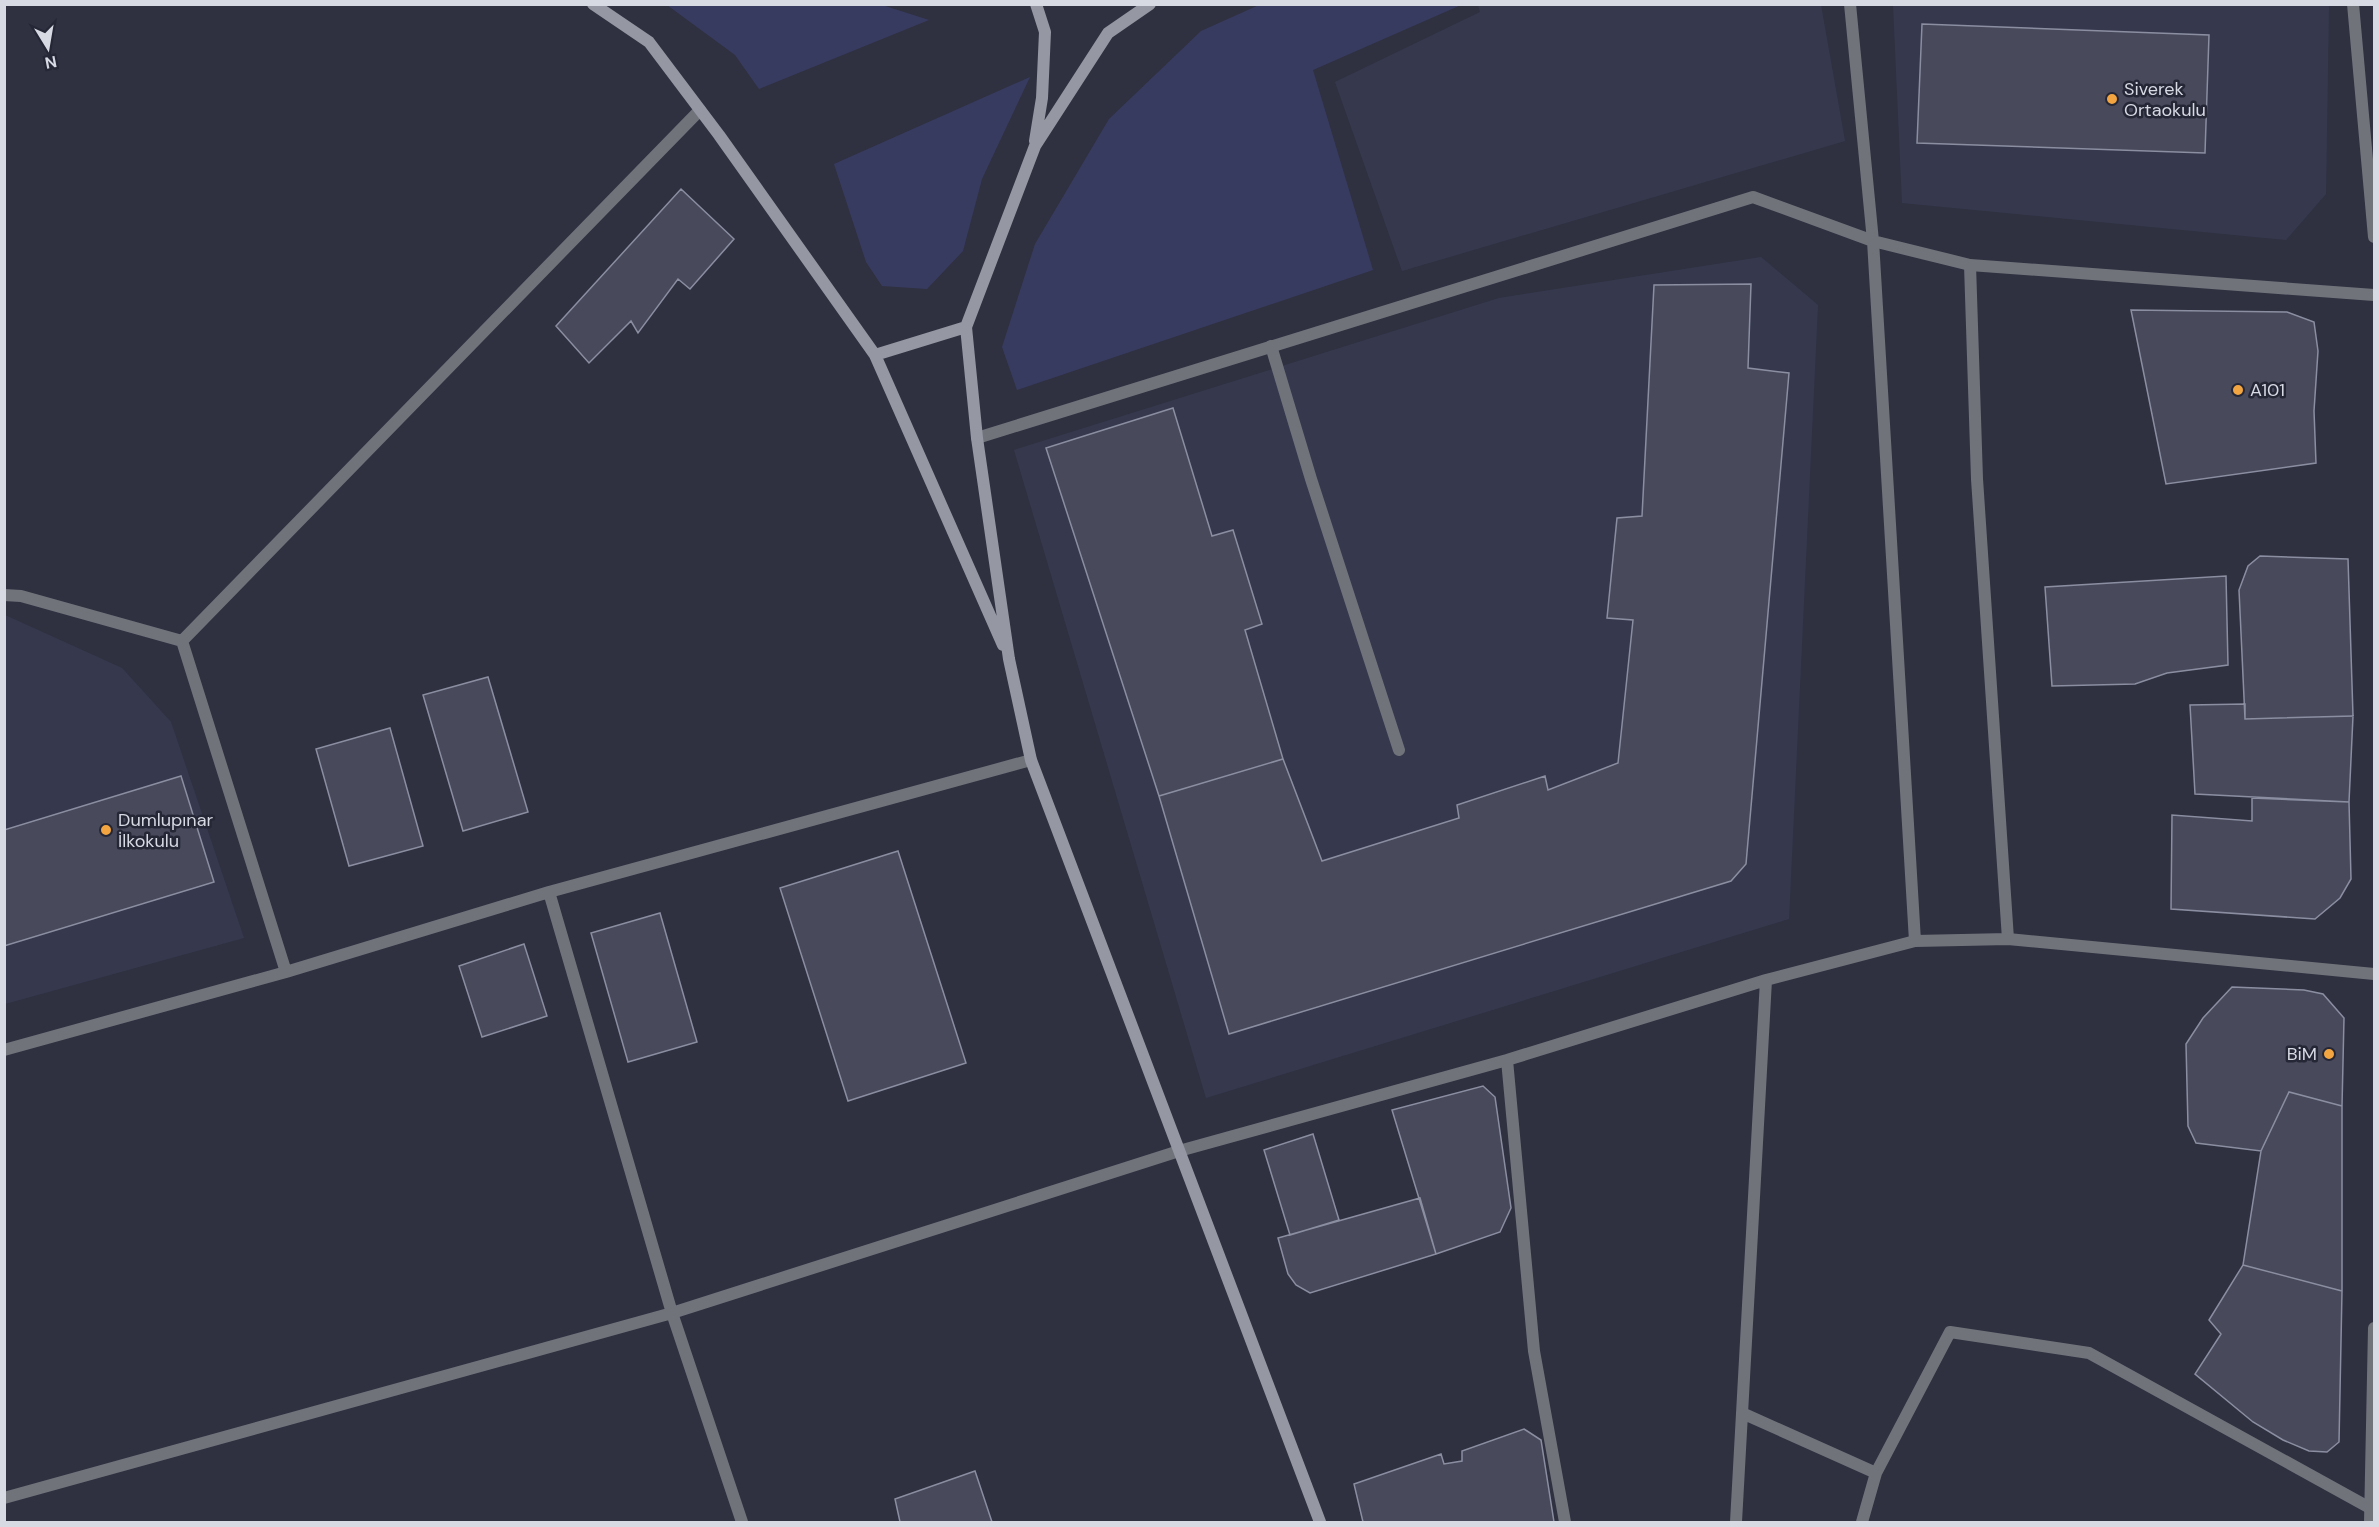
<svg xmlns="http://www.w3.org/2000/svg" width="2379" height="1527" font-family="'DM Sans',sans-serif">
  <style>
    .built { fill: #36394e }
    .green { fill: #383b60 }
    .building { fill: #484a5b; stroke: #8b8ea1; stroke-width: 1.5 }
    .lines { fill: none; stroke-linecap: round; stroke-linejoin: round }
    .service { stroke: #71737b; stroke-width: 12 }
    .minor { stroke: #71737b; stroke-width: 12 }
    .tertiary { stroke: #71737b; stroke-width: 12 }
    .secondary { stroke: #9597a3; stroke-width: 12 }
    .poi-dot { fill: #f2a541; stroke: #252736; stroke-width: 2 }
    .labels { text-anchor: middle; dominant-baseline: central; stroke-width: 5; stroke-linejoin: round; paint-order: stroke }
    .poi-label { font-size: 18px; fill: #d7d9e3; stroke: #252736; text-anchor: start }
  </style>
  <rect width="100%" height="100%" fill="#2f3140"/>
  <path class="built" d="M1478,5H1821L1845,141L1402,271L1335,82L1480,12Z
    M1893,5H2329L2326,194L2286,240L1902,203Z
    M1761,257L1818,305L1789,919L1206,1098L1014,450L1499,298Z
    M5,615L122,668L171,722L244,938L5,1004Z"/>
  <path class="green" d="M667,5H882L929,20L759,89L735,55Z
    M1259,5H1461L1313,70L1373,270L1017,390L1002,347L1035,244L1109,119L1201,31Z
    M1030,77L982,179L963,251L927,289L882,286L866,262L834,164Z"/>
  <path class="building" d="M1922,24L2209,35L2205,153L1917,143Z
    M681,189L734,239L690,289L678,279L638,333L631,321L589,363L556,326Z
    M1751,284L1748,368L1789,373L1746,864L1731,881L1229,1034L1159,796L1283,759L1322,861L1459,818L1457,805L1545,776L1548,790L1618,763L1633,620L1607,618L1617,518L1642,516L1654,285Z
    M2131,310L2287,312L2314,322L2318,351L2314,411L2316,463L2166,484Z
    M1173,408L1212,536L1233,530L1262,624L1245,630L1283,759L1159,796L1046,448Z
    M2260,556L2348,559L2353,716L2245,719L2239,590L2248,566Z
    M2226,576L2228,665L2167,673L2135,684L2052,686L2045,587Z
    M488,677L528,812L463,831L423,695Z
    M2245,704V719L2353,716L2349,802L2195,794L2190,705Z
    M390,728L423,846L349,866L316,749Z
    M181,776L214,882L4,946V830Z
    M2252,798L2349,802L2351,879L2340,898L2315,919L2171,909L2172,815L2252,821Z
    M898,851L966,1063L848,1101L780,888Z
    M660,913L697,1042L628,1062L591,933Z
    M524,944L547,1016L482,1037L459,966Z
    M2232,987L2304,990L2323,994L2344,1018L2342,1106L2289,1092L2261,1151L2196,1143L2188,1126L2186,1044L2203,1018Z
    M1483,1086L1495,1097L1511,1208L1500,1232L1436,1254L1392,1110Z
    M2289,1092L2342,1106V1291L2243,1265L2261,1151Z
    M1313,1134L1339,1220L1290,1235L1264,1150Z
    M1420,1198L1436,1254L1310,1293L1296,1285L1288,1274L1278,1238Z
    M2243,1265L2342,1291L2339,1442L2327,1452L2309,1451L2283,1440L2253,1422L2195,1374L2221,1334L2209,1320Z
    M1524,1429L1541,1440L1554,1522H1363L1354,1484L1441,1454L1444,1464L1462,1461V1451Z
    M975,1471L992,1522H900L895,1499Z"/>
  <g class="lines">
    <path class="service" d="M1271,346L1311,479L1399,750"/>
    <path class="minor" d="M2353,4L2374,237
      M1970,265L1977,479L2008,939
      M977,438L1753,197L1873,241L1970,265L2374,295
      M4,595L21,596L182,641L700,110
      M182,641L286,972L549,892L1031,760
      M549,892L672,1313L742,1522
      M1915,941L2008,939L2374,974
      M4,1050L286,972
      M1507,1060L1534,1351L1565,1522
      M1742,1413L1876,1473
      M4,1498L672,1313L1179,1151L1507,1060L1766,980L1915,941L1873,241L1850,4
      M1736,1522L1766,980
      M1862,1522L1876,1473L1950,1332L2089,1353L2370,1508"/>
    <path class="tertiary" d="M2370,1522L2374,1328"/>
    <path class="secondary" d="M593,4L649,42L719,135L875,355L1003,645
      M1150,4L1108,33L1035,146L966,327L977,438L1009,659L1031,760L1320,1522
      M1035,141L1042,98L1045,32L1036,4
      M875,355L966,327"/>
  </g>
  <g class="poi-dot">
    <circle cx="2112" cy="99" r="6"/>
    <circle cx="2238" cy="390" r="6"/>
    <circle cx="106" cy="830" r="6"/>
    <circle cx="2329" cy="1054" r="6"/>
  </g>
  <g class="labels">
    <g class="poi-label">
      <text x="2124" y="89">Siverek<tspan x="2124" dy="21">Ortaokulu</tspan></text>
      <text x="2250" y="390">A101</text>
      <text x="118" y="820">Dumlupınar<tspan x="118" dy="21">İlkokulu</tspan></text>
      <text x="2317" y="1054" text-anchor="end">BiM</text>
    </g>
  </g>
  <rect width="2379" height="1527" fill="none" stroke="#d7d9e3" stroke-width="12"/>
  <g transform="translate(48 48) rotate(169)" stroke="#252736" stroke-width="4.5" paint-order="stroke">
  <path d="M0-4.5L10 22L0 15L-10 22Z" fill="#d7d9e3"/>
  <text y="-9" font-size="16" font-weight="bold" text-anchor="middle" fill="#d7d9e3">N</text>
  </g>
</svg>
